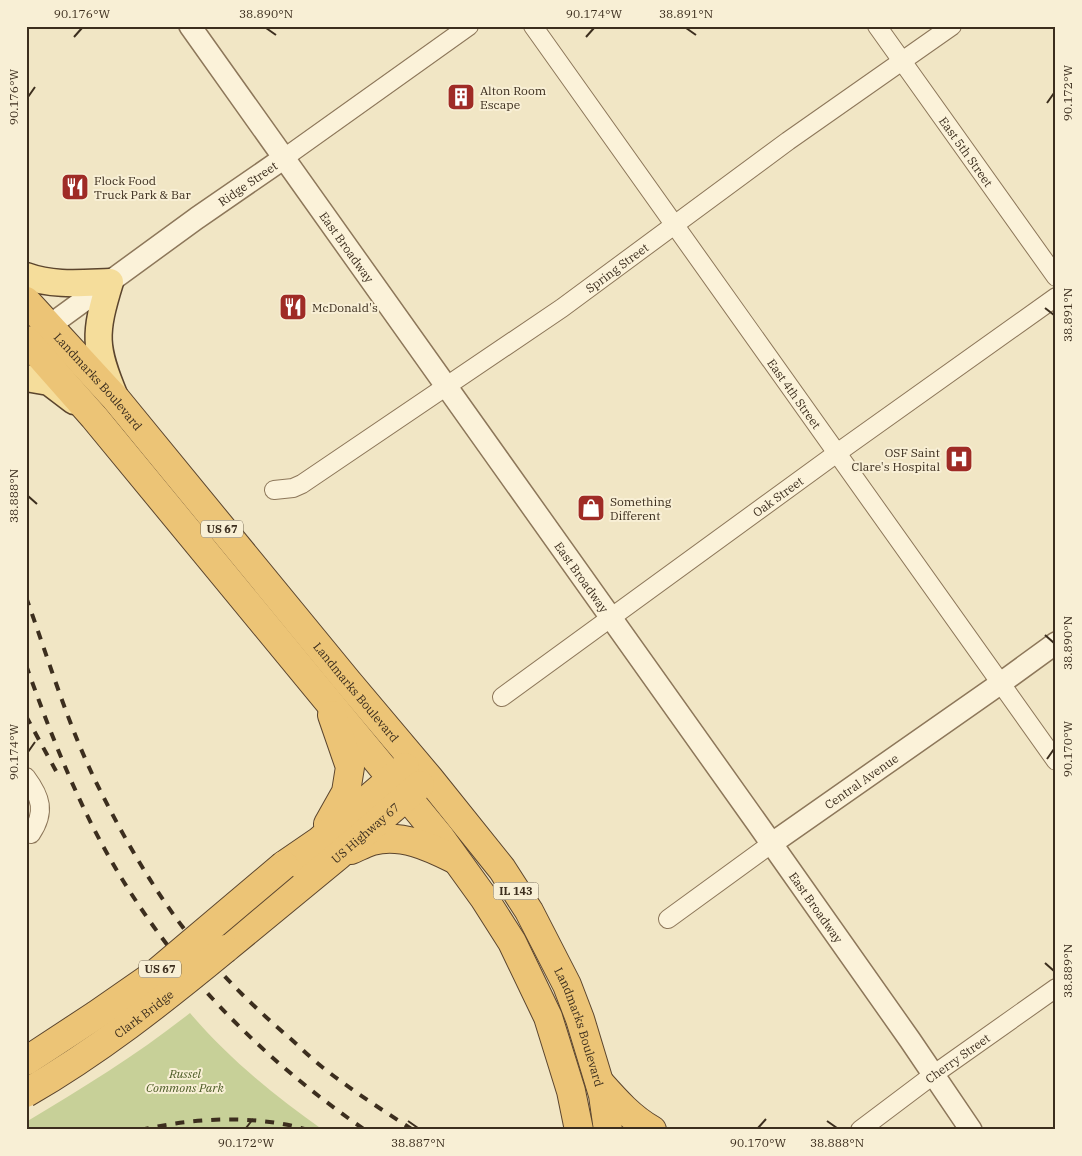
<svg xmlns="http://www.w3.org/2000/svg" width="1082" height="1156" font-family="'IBM Plex Serif',serif">
  <style>
    .green { fill: #c7d098 }
    .lines { fill: none; stroke-linecap: round; stroke-linejoin: round }
    .minor-casing { stroke: #8d775a; stroke-width: 20 }
    .tertiary-casing { stroke: #8d775a; stroke-width: 24 }
    .primary-casing { stroke: #5b452e; stroke-width: 29 }
    .trunk-casing { stroke: #5b452e; stroke-width: 30 }
    .minor { stroke: #fbf2d9; stroke-width: 18 }
    .tertiary { stroke: #fbf2d9; stroke-width: 21 }
    .primary { stroke: #f5dd9b; stroke-width: 26 }
    .trunk { stroke: #ecc476; stroke-width: 28 }
    .rail { stroke: #3c2e1e; stroke-width: 4; stroke-dasharray: 9 9; stroke-linecap: butt }
    .trunk-bridge-casing { stroke: #5b452e; stroke-width: 30; stroke-linecap: butt }
    .trunk-bridge { stroke: #ecc476; stroke-width: 28 }
    .ticks { fill: none; stroke: #3c2e1e; stroke-width: 2 }
    .labels { text-anchor: middle; dominant-baseline: central; stroke-width: 4; stroke-linejoin: round; paint-order: stroke }
    .shield { fill: #f8efd5; stroke: #746855; stroke-width: 1 }
    .shield-label { font-size: 11px; font-weight: bold; fill: #3c2e1e }
    .poi-label { font-size: 12px; fill: #3c2e1e; stroke: #f8efd5; text-anchor: start }
    .street-label { font-size: 12px; fill: #3c2e1e; stroke: #f8efd5 }
    .park-label { font-size: 12px; font-style: italic; fill: #4a5a24; stroke: #f8efd5 }
    .neatline { fill: none; stroke: #3c2e1e; stroke-width: 2 }
    .ticks-label { font-size: 12px; text-anchor: middle; fill: #3c2e1e }
  </style>
  <rect width="100%" height="100%" fill="#f1e6c5"/>
  <path class="green" d="M190,1013C228,1058 275,1096 323,1130H26V1122C83,1088 138,1054 190,1013Z"/>
  <g class="lines">
    <defs>
      <g id="minor">
        <path id="s1" d="M533,26L1056,761"/>
        <path id="s2" d="M877,26L1056,277"/>
        <path d="M284,158L469,26"/>
        <path id="s3" d="M274,490L293,488L302,484L562,308L788,141L952,26"/>
        <path id="s4" d="M502,697L837,453L1056,297"/>
        <path d="M26,777C41,797 46,812 31,834"/>
        <path d="M668,919L771,844"/>
        <path id="s5" d="M860,1130L933,1075L1056,988"/>
      </g>
      <g id="tertiary">
        <path id="s6" d="M190,26L757,823L910,1040L971,1130"/>
        <path id="s7" d="M38,334L197,218L284,158"/>
        <path id="s8" d="M771,844L1001,683L1056,643"/>
      </g>
      <path id="primary" d="M26,276C53,286 81,283 110,282C94,334 94,347 115,397
        M26,378L49,382L74,401"/>
      <g id="trunk">
        <path id="s9" d="M26,301L116,399L348,682L429,778L502,869L529,911L567,985L580,1019L603,1095L608,1130"/>
        <path d="M26,340L94,417L440,837L484,898L512,942L548,1017L571,1091L579,1130"/>
        <path d="M328,824L346,792L350,767L332,715"/>
        <path d="M351,850C358,847 365,843 372,841C401,833 430,847 454,859"/>
        <path d="M284,865L319,841L405,767"/>
        <path id="s10" d="M225,949L338,856L420,785"/>
        <path d="M600,1083C616,1101 631,1118 652,1130"/>
      </g>
    </defs>
    <use href="#minor" class="minor-casing"/>
    <use href="#tertiary" class="tertiary-casing"/>
    <use href="#primary" class="primary-casing"/>
    <use href="#trunk" class="trunk-casing"/>
    <use href="#minor" class="minor"/>
    <use href="#tertiary" class="tertiary"/>
    <use href="#primary" class="primary"/>
    <use href="#trunk" class="trunk"/>
    <path class="rail" d="M26,597C48,658 67,722 95,780C123,837 156,895 196,944C225,979 258,1011 292,1040C303,1050 314,1061 326,1070C354,1092 384,1111 413,1130
      M26,665C46,721 67,776 94,829C158,954 251,1051 365,1130
      M26,716L56,771
      M140,1130C194,1118 254,1114 308,1130"/>
    <defs>
      <g id="trunk-bridge">
        <path d="M26,1061L96,1015L155,974L284,865"/>
        <path id="s11" d="M26,1093C97,1052 162,1001 225,949"/>
      </g>
    </defs>
    <use href="#trunk-bridge" class="trunk-bridge-casing"/>
    <use href="#trunk-bridge" class="trunk-bridge"/>
  </g>
  <path class="ticks" d="M266,28L276,35M686,28L696,35M74,37L82,28M586,37L594,28M28,97L35,87M1047,103L1054,93M1045,308L1054,315M28,496L37,504M1045,635L1054,643M28,752L35,742M1047,759L1054,749M1045,963L1054,971M408,1121L418,1128M827,1121L837,1128M246,1128L253,1119M758,1128L766,1119"/>
  <defs>
    <symbol id="building-square" viewBox="-11 -11 22 22"><rect x="-9" y="-9" width="18" height="18" rx="4" fill="#9f2b26" stroke="#f8efd5"/><path d="M-4-6H4V6H1V3H-1V6H-4ZM-2.5-4.3h1.7v1.8h-1.7ZM.8-4.3h1.7v1.8H.8ZM-2.5-1h1.7V.8h-1.7ZM.8-1h1.7V.8H.8Z" fill="#fff"/></symbol>
    <symbol id="restaurant-square" viewBox="-11 -11 22 22"><rect x="-9" y="-9" width="18" height="18" rx="4" fill="#9f2b26" stroke="#f8efd5"/><path d="M-5-6h1v4h1v-4h1v4h1v-4h1v5L-1.5 .5V6h-2V.5L-5-1ZM5-6V6H3V1.5H1.5Q1.5-4 5-6Z" fill="#fff"/></symbol>
    <symbol id="hospital-square" viewBox="-11 -11 22 22"><rect x="-9" y="-9" width="18" height="18" rx="4" fill="#9f2b26" stroke="#f8efd5"/><path d="M-5-5h3v3.5h4V-5h3V5h-3V1.5h-4V5h-3Z" fill="#fff"/></symbol>
    <symbol id="shop-square" viewBox="-11 -11 22 22"><rect x="-9" y="-9" width="18" height="18" rx="4" fill="#9f2b26" stroke="#f8efd5"/><path d="M-5-2.5h2.3a2.7 3.5 0 0 1 5.4 0H5L5.5 6h-11ZM-1.5-2.5h3a1.5 2.3 0 0 0-3 0Z" fill="#fff"/></symbol>
  </defs>
  <g fill-rule="evenodd">
    <use href="#building-square" x="445" y="81" width="32" height="32"/>
    <use href="#restaurant-square" x="59" y="171" width="32" height="32"/>
    <use href="#restaurant-square" x="277" y="291" width="32" height="32"/>
    <use href="#hospital-square" x="943" y="443" width="32" height="32"/>
    <use href="#shop-square" x="575" y="492" width="32" height="32"/>
  </g>
  <g class="labels">
    <g class="shield">
      <rect x="201" y="520.5" width="42" height="17" rx="4"/>
      <rect x="493.5" y="882.5" width="45" height="17" rx="4"/>
      <rect x="139" y="960.5" width="42" height="17" rx="4"/>
    </g>
    <g class="shield-label">
      <text x="222" y="529">US 67</text>
      <text x="516" y="891">IL 143</text>
      <text x="160" y="969">US 67</text>
    </g>
    <g class="poi-label">
      <text x="480" y="90">Alton Room<tspan x="480" dy="14">Escape</tspan></text>
      <text x="94" y="180">Flock Food<tspan x="94" dy="14">Truck Park &amp; Bar</tspan></text>
      <text x="312" y="307">McDonald's</text>
      <text x="940" y="452" text-anchor="end">OSF Saint<tspan x="940" dy="14">Clare's Hospital</tspan></text>
      <text x="610" y="501">Something<tspan x="610" dy="14">Different</tspan></text>
    </g>
    <g class="street-label">
      <text stroke="none"><textPath href="#s2" startOffset="154">East 5th Street</textPath></text>
      <text stroke="none"><textPath href="#s7" startOffset="258">Ridge Street</textPath></text>
      <text stroke="none"><textPath href="#s6" startOffset="271">East Broadway</textPath></text>
      <text stroke="none"><textPath href="#s3" startOffset="411">Spring Street</textPath></text>
      <text stroke="none"><textPath href="#s9" startOffset="108">Landmarks Boulevard</textPath></text>
      <text stroke="none"><textPath href="#s1" startOffset="451">East 4th Street</textPath></text>
      <text stroke="none"><textPath href="#s4" startOffset="341">Oak Street</textPath></text>
      <text stroke="none"><textPath href="#s6" startOffset="676">East Broadway</textPath></text>
      <text stroke="none"><textPath href="#s9" startOffset="512">Landmarks Boulevard</textPath></text>
      <text stroke="none"><textPath href="#s8" startOffset="110">Central Avenue</textPath></text>
      <text stroke="none"><textPath href="#s10" startOffset="182">US Highway 67</textPath></text>
      <text stroke="none"><textPath href="#s6" startOffset="1081">East Broadway</textPath></text>
      <text stroke="none"><textPath href="#s11" startOffset="142">Clark Bridge</textPath></text>
      <text stroke="none"><textPath href="#s9" startOffset="918">Landmarks Boulevard</textPath></text>
      <text stroke="none"><textPath href="#s5" startOffset="121">Cherry Street</textPath></text>
    </g>
    <g class="park-label">
      <text x="185" y="1073">Russel<tspan x="185" dy="14">Commons Park</tspan></text>
    </g>
  </g>
  <rect width="1082" height="1156" fill="none" stroke="#f8efd5" stroke-width="55"/>
  <rect x="28" y="28" width="1026" height="1100" class="neatline"/>
  <g class="ticks-label">
    <text x="82" y="18">90.176°W</text>
    <text x="266" y="18">38.890°N</text>
    <text x="594" y="18">90.174°W</text>
    <text x="686" y="18">38.891°N</text>
    <text transform="translate(1068 93) rotate(-90)" y="4">90.172°W</text>
    <text transform="translate(14 97) rotate(-90)" y="4">90.176°W</text>
    <text transform="translate(1068 315) rotate(-90)" y="4">38.891°N</text>
    <text transform="translate(14 496) rotate(-90)" y="4">38.888°N</text>
    <text transform="translate(1068 643) rotate(-90)" y="4">38.890°N</text>
    <text transform="translate(1068 749) rotate(-90)" y="4">90.170°W</text>
    <text transform="translate(14 752) rotate(-90)" y="4">90.174°W</text>
    <text transform="translate(1068 971) rotate(-90)" y="4">38.889°N</text>
    <text x="246" y="1147">90.172°W</text>
    <text x="418" y="1147">38.887°N</text>
    <text x="758" y="1147">90.170°W</text>
    <text x="837" y="1147">38.888°N</text>
  </g>
</svg>
